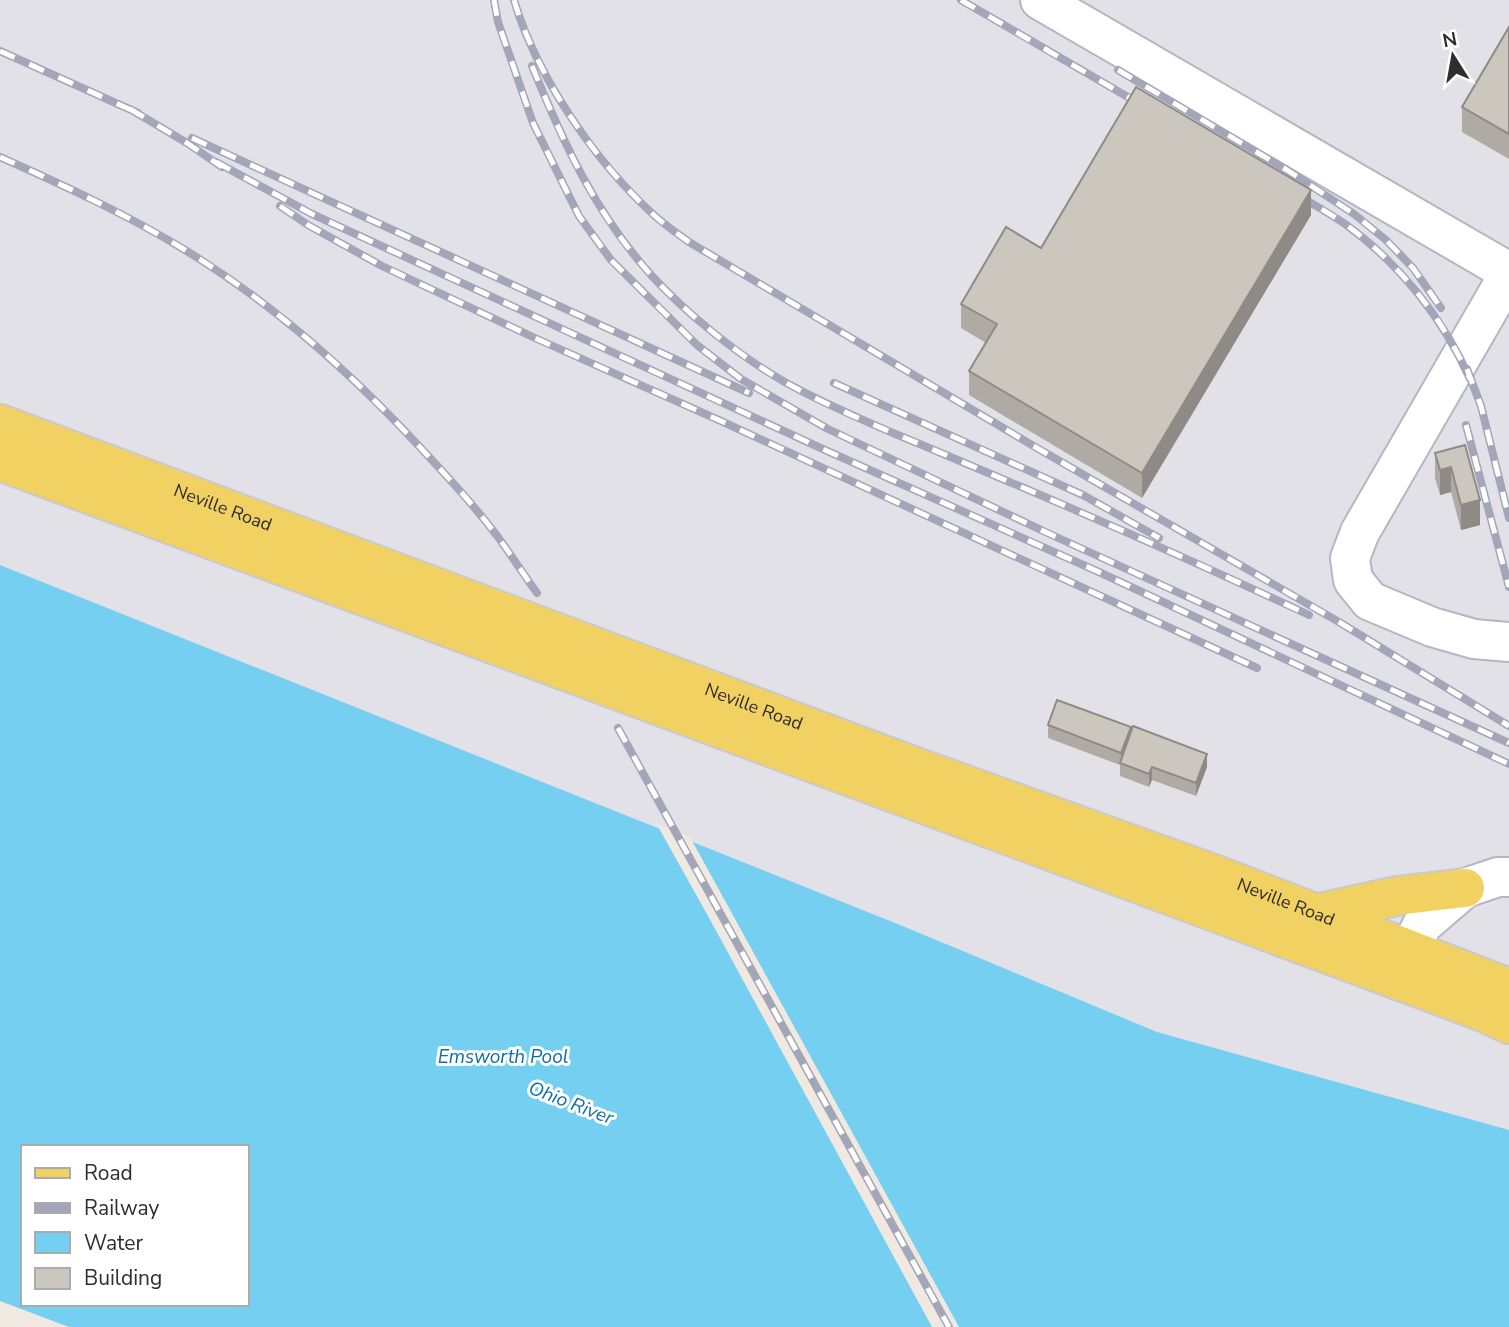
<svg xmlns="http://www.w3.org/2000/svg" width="1509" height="1327" font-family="'Nunito Sans',sans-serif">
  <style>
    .industrial { fill: #e3e1e8 }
    .water { fill: #75cff0; fill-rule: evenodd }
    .pier { fill: #efe9e1 }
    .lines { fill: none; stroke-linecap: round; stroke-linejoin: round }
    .minor-casing { stroke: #b4b7c1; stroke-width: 42 }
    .major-casing { stroke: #c9c9c9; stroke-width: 42 }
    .minor { stroke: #fff; stroke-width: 38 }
    .major { stroke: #f2d163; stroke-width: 38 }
    .rail-casing { stroke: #a3a6b8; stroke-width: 8 }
    .rail { stroke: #fff; stroke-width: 5; stroke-dasharray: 16; stroke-linecap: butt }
    .wall { fill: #afaba4 }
    .shaded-wall { fill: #8e8b86 }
    .building { fill: #cbc7bf; stroke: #8e8b86; stroke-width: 2 }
    .labels { text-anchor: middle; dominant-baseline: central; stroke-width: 6; stroke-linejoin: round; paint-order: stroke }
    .street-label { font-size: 18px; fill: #2e2e2e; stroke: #fff }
    .water-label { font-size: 19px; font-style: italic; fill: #0d6fa3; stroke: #fff }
  </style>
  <rect width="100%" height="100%" fill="#efe9e1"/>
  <path class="industrial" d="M0,0H1509V988L0,424Z
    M0,461L1509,1024V1130L1157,1033L0,565Z"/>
  <path class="water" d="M0,565L905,927L1157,1032L1509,1130V1327H69L0,1301ZM23,1147H247V1304H23Z"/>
  <path class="pier" d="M656,823L690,837L959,1327H932L708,916Z"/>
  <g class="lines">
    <defs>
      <path id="minor" d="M1040,0L1509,272
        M1509,274L1360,532L1350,558L1353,580L1370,601L1432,627L1474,639L1509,642
        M1398,980L1409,951L1422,925L1465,888L1498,877H1509"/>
      <g id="major">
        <path id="s1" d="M0,424L910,765L1219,876L1509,988"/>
        <path d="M0,461L1398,980L1486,1013L1509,1024"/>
        <path d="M1315,914L1397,896L1465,888"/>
      </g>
    </defs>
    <use href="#minor" class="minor-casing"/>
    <use href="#major" class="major-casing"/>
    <use href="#minor" class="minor"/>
    <use href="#major" class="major"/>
    <defs>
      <path id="rail" d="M494,0L498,22L533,123L579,216L611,260L697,345L741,379L828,429L1054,536L1509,743
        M514,0C537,77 595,162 655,216C665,225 678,234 689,242L1037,448L1339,622L1509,726
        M961,0L1145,107
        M0,51L138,113
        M532,66C564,144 595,213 652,276C687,314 738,355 783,381C818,401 856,417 893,433C937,451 981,470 1024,488C1120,529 1215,571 1309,615
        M1118,70L1287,170L1354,214L1386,240L1413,268L1441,308
        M130,109L187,143L222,167
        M192,138L749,393
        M0,157C63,185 126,214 185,250C272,303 348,370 417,444C445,474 473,504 498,537C511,555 524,575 537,593
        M216,162L312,214L825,450L1099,572L1509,764
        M1294,193C1311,203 1329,213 1345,224C1399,263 1443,318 1470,379
        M280,206L308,225L382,266L535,338L721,421L1257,668
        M1467,369L1481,406L1509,518
        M834,383L1083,495L1159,538
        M1466,425L1509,587
        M618,728L949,1327"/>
    </defs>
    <use href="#rail" class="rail-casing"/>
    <use href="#rail" class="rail"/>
  </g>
  <path class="wall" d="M1509,27V159L1462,132V107Z
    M1311,215L1142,498L969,395V371L986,343L961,328V304L1041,248Z
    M1465,445L1480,525L1461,530L1451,492L1440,495L1435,478V453Z
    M1048,725L1131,734L1207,767L1196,796L1152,780L1149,787L1120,776V765L1048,738Z"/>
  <path class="shaded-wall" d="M1311,190V215L1142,498V473Z
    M1451,467V492L1440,495V470Z
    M1480,500V525L1461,530V505Z
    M1131,727V740L1121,766V753Z
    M1207,754V767L1196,796V783Z
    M1152,767V780L1149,787V774Z"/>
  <path class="building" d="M1509,27V134L1462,107Z
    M1136,87L1311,190L1142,473L969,371L997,324L961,304L1006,227L1041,248Z
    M1465,445L1480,500L1461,505L1451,467L1440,470L1435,453Z
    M1057,700L1131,727L1121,753L1048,725Z
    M1133,726L1207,754L1196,783L1152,767L1149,774L1120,763Z"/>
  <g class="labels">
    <g class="street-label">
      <text stroke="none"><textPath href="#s1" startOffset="238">Neville Road</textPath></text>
      <text stroke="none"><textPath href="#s1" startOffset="805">Neville Road</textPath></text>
      <text stroke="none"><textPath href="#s1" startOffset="1372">Neville Road</textPath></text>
    </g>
    <g class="water-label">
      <text x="503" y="1057">Emsworth Pool</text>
      <text transform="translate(571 1103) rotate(21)">Ohio River</text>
    </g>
  </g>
  <rect x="21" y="1145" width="228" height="161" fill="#ffffff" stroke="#ababab" stroke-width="2"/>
  <rect x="35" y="1168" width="35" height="10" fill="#f2d163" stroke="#ababab" stroke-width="2"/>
  <text x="84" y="1180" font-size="21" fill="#2e2e2e">Road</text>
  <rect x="35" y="1203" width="35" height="10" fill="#a3a6b8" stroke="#ababab" stroke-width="2"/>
  <text x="84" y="1215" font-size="21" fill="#2e2e2e">Railway</text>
  <rect x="35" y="1232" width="35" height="21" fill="#75cff0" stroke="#ababab" stroke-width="2"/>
  <text x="84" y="1250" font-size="21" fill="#2e2e2e">Water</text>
  <rect x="35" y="1268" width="35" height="21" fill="#cbc7bf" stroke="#ababab" stroke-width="2"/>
  <text x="84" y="1285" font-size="21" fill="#2e2e2e">Building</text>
  <g transform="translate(1453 56) rotate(349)" stroke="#ffffff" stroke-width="5" paint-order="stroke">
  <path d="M0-5L12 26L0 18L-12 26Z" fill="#2e2e2e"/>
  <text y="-10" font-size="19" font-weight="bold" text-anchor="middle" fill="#2e2e2e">N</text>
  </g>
</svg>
